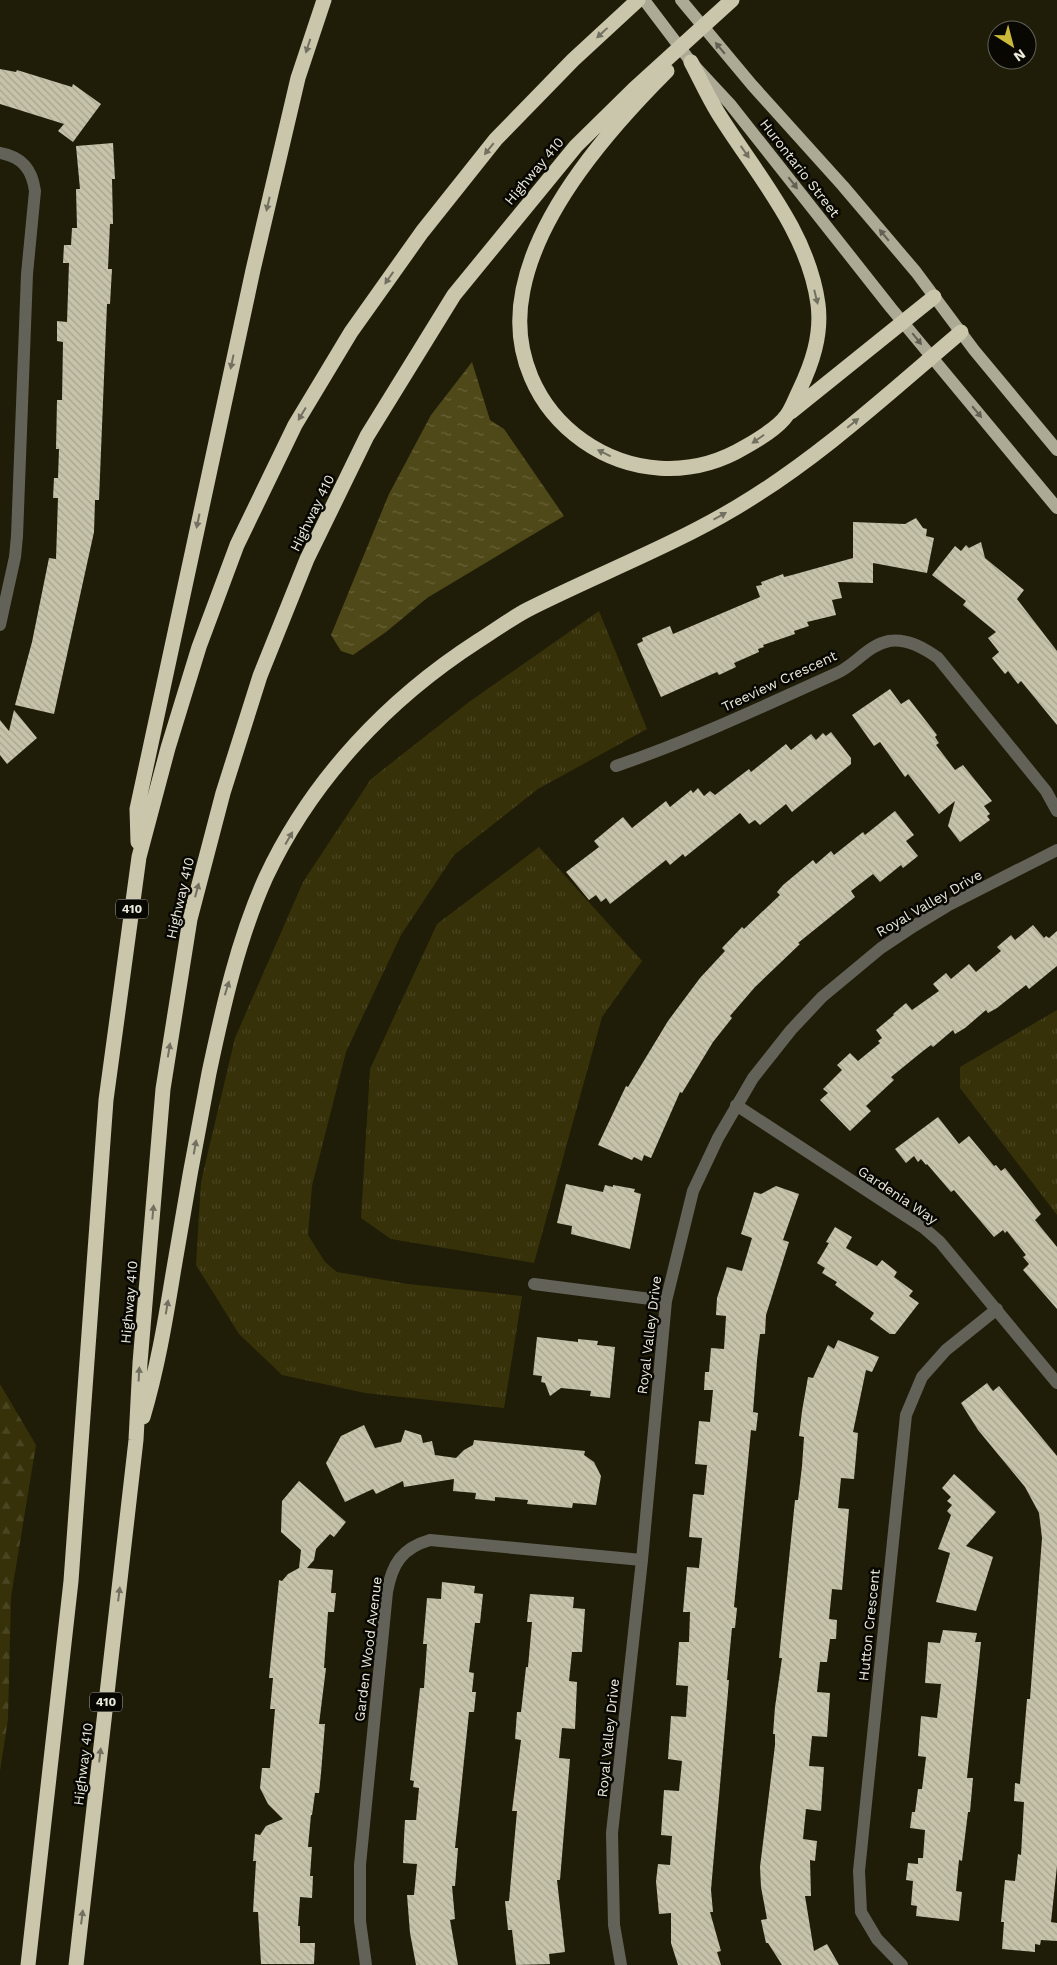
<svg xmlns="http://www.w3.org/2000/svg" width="1057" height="1965" font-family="'Work Sans',sans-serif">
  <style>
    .grass { fill: url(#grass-tufts) }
    .forest { fill: url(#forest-firs) }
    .water { fill: url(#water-ripples) }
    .building { fill: url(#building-back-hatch) }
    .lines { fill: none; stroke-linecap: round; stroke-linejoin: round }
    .street { stroke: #636258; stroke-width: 12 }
    .primary { stroke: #aca994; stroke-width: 12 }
    .highway { stroke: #c9c6ac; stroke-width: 15 }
    .oneway { fill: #727060 }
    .oneway2 { fill: #626052 }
    .labels { text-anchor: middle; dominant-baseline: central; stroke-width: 5; stroke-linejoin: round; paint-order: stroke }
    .shield { fill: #080702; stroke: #a7a69b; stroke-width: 1 }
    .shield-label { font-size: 12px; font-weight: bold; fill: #ebeadd }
    .street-label { font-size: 14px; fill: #ebeadd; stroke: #080702 }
  </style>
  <defs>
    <pattern id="grass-tufts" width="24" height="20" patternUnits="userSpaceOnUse" patternTransform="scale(1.25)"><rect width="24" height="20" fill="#363109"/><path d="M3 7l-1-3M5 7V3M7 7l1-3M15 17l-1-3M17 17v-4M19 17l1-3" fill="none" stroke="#4a4521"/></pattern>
    <pattern id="forest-firs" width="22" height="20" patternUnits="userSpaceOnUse" patternTransform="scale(1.25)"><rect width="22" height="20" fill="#363109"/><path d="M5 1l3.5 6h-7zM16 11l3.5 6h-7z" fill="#4a4521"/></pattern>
    <pattern id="water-ripples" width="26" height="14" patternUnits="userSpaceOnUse" patternTransform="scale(1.25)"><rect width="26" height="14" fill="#4f4818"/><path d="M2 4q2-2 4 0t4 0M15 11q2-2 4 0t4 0" fill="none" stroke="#686339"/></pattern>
    <pattern id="building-back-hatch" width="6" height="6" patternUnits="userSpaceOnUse" patternTransform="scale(1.25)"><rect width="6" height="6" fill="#c6c3aa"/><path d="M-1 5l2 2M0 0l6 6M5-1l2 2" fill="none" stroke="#a6a490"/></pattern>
  </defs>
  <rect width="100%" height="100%" fill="#1f1c08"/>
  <path class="grass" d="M599,611L647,729L538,789L454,855L401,935L346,1052L312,1186L308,1235L325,1262L337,1272L408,1284L522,1296L504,1408L365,1393L282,1375L239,1334L196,1265L201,1182L235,1038L303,882L371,779L469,702Z
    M539,847L642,961L602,1017L534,1263L391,1239L361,1218L370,1069L437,924Z
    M1057,1010V1215L960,1088V1067Z"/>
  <path class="forest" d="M0,1384L36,1445L11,1597L8,1719L0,1771Z"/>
  <path class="water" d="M472,362L490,420L504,429L564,516L427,598L386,632L353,655L341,651L331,635L389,494L431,415Z"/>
  <path class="building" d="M0,69L16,72L17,70L72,87L73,84L101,104L73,142L58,131L64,124L0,104Z
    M113,143L115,179H112L113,224H110L108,269H112L110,304H107L99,500H95L94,532L54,714L15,705L32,642L49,558L56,559L58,498H53L54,478H58L59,449H56L57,400H62L63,342L57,341V321L67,322L69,263H63L64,245H71L72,228H77L76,189H80L76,146Z
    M916,518L923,528L927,529L926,536L934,538L927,573L873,563V583L838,582L842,598L832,600L836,615L807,622L809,626L794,631L795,634L763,645L764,647L758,649L759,652L734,663L736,667L719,675L717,672L661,697L637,644L643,641L642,638L670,626L673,634L760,597L756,586L762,585L761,582L783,574L784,577L792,575L853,558V522L905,524Z
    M981,542L985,558L1024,590L1017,599L1057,651V725L1021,681L1018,684L1008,671L1005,674L992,658L999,652L988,638L996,632L963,605L966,601L932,575L955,546L961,551L966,545L969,548Z
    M890,689L901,704L909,699L937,735L935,737L939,743L936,745L955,770L963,765L992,801L984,806L990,814L987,816L990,820L960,842L948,826L955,801L939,814L908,774L905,777L880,742L874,746L852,715Z
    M14,710L37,738L7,764L0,755V720L9,731Z
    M831,732L851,758V764L792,812L786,804L760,825L755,820L749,824L740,813L685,857L683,854L670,865L666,860L610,904L606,898L601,902L596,895L589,900L566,872L599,847L594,841L623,817L632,828L666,801L670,807L691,790L693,793L698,788L704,796L710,791L715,795L749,769L751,772L786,744L791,750L811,734L816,740L823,733L826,736Z
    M895,811L914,835L906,841L918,856L903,868L901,865L880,882L873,874L851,891L855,897L798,943L800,944L755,987L730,1016L732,1018L713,1042L682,1093L680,1092L651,1158L644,1155L642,1161L634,1157L632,1160L598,1145L626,1086L628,1087L668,1021L700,978L725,951L722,948L742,927L744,929L780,895L777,892L783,885L813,860L816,864L831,851L834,855L863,832L865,835Z
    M1033,925L1044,938L1046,936L1049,938L1057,931V966L1029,989L1026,985L997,1008L988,1013L986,1010L965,1028L955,1034L953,1030L933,1047L931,1045L923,1051L891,1077L894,1080L866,1106L871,1111L850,1131L820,1100L828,1093L823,1089L842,1070L837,1065L850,1053L858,1061L880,1043L878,1041L882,1038L876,1030L894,1015L893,1014L906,1003L912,1010L939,991L933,984L946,973L951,979L969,964L976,972L1001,951L997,947L1011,935L1015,940Z
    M938,1117L959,1144L969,1136L994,1166L996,1165L1001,1171L1005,1168L1041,1214L1035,1220L1057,1247V1309L1023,1270L1029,1264L1023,1257L1026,1255L1007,1231L1005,1233L1003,1230L994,1237L954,1190L951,1192L927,1164L926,1165L921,1159L918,1162L914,1156L906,1163L895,1149Z
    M566,1184L603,1192L605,1185L613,1187V1185L635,1189L634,1192L641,1194L630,1249L571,1234L572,1226L557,1223Z
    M776,1186L799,1194L783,1240L789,1242L766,1315L765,1334H760L757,1360L753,1412L758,1413L756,1431L751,1430L734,1607L737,1608L735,1628H732L727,1680H729L711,1890L713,1912H710L721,1951L717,1952L721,1965H678L671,1943V1913L659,1914L656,1881L658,1864L670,1865L672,1836L661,1835L664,1790L679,1791L682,1761L668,1759L671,1716L686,1717L688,1686L676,1685L679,1642H689L690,1612H683L687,1567L699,1568L702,1538L689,1537L693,1494L704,1495L707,1465L695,1464L699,1421L710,1422L713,1390H704L705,1372H709L711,1348L724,1349L726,1316L716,1315L717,1298L727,1267L742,1271L752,1238L741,1234L754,1192L761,1194Z
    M835,1227L852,1237L846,1248L877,1266L882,1260L897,1272L894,1277L913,1291L909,1296L919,1303L895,1334H890L870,1319L874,1313L835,1285L837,1282L822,1273L825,1268L817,1263L829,1243L826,1242Z
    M537,1337L578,1342V1339L598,1341L597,1345L615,1347L610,1398L590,1396L591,1391L561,1388L550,1396L545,1383L541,1382L542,1376L533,1375Z
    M838,1340L879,1357L872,1372L866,1370L853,1432L858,1433L854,1479L841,1478L838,1508L849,1509L842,1590L832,1589L829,1619L837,1620L836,1639H830L827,1662H820L817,1692L830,1693L827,1737L812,1736L809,1766L824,1767L821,1811L806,1809L803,1839L817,1841L815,1861L810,1860L811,1896H805L814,1951L827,1944L839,1965H782L768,1943H766L761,1920L767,1919L761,1887L760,1867L775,1745V1734H773L775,1707L782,1658H779L795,1500H798L802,1466L804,1437L799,1436L802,1411L808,1377L813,1378L828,1345L834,1349Z
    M987,1383L993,1391L999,1386L1057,1456V1866L1051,1922L1057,1923V1941L1041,1940L1040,1945L1035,1944V1952L1002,1949L1004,1922H1001L1005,1880L1015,1881L1018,1854L1021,1855L1024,1802L1014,1801L1015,1783L1020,1784L1027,1699H1030L1042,1538L1039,1513L1025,1487L978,1430L961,1403Z
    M364,1425L375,1448L401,1442L405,1430L421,1435L423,1443L432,1441L435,1455L456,1458L464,1450L473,1445L474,1440L585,1451L584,1455L594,1462L601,1476L596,1505L573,1503L572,1508L527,1504L528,1500L495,1497V1501L475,1499L476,1493L453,1491L454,1479L404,1487L403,1481L376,1494L373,1489L345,1502L326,1463L341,1436Z
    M954,1474L996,1512L966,1546L993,1557L976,1611L936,1602L950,1553L938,1549L951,1515L947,1511L952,1505L947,1501L951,1497L942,1488Z
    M299,1481L346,1522L334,1537L330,1534L316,1549L314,1560L307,1568L333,1570L331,1593H336L334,1612H328L324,1668H326L319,1724H325L321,1773L319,1793H315L312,1815H311L308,1847H312L310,1876H313L312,1898L300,1897L298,1926H300V1943H315L314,1964H261L258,1912H253L256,1861H253L255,1834L260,1835L266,1826L283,1819L268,1804L260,1788L262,1768H270L275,1709H270L273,1678H269L279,1580L282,1581L288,1574L299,1568L301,1550L281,1532L282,1501Z
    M442,1582L475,1586L474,1593L483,1594L480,1623H475L469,1672L474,1673L472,1692H476L474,1712H469L455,1848H458L455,1886H452L455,1919L450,1920L458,1965H416L410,1933L407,1895H414L417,1864L403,1863L404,1838L405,1820H416L419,1788L413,1787L414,1781L410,1780L420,1688H424L427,1644H423L427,1598L441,1599Z
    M530,1594L574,1597L573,1608L585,1609L582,1652H572L569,1681L577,1682L575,1729L562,1728L559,1758L570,1759L560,1880H557L565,1952L549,1954L550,1964L516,1965L512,1930H508L505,1901H509L517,1811H512L521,1740L515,1739L517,1712H521L526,1667H528L532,1622H527Z
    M943,1630L977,1633L975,1642H981L967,1778H973L970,1812H968L962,1861L959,1860L956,1891L962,1892L959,1921L916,1916L917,1906L911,1905L913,1881L906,1880L908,1863L918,1864V1858H923L925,1830L910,1828L912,1812H915L918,1789H922L926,1757L918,1756L921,1716L937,1718L941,1684L925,1683L928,1642L940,1643Z"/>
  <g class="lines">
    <path class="street" d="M0,153C22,157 32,169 35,191L27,274L17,536L15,557L0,625
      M616,766C692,740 764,706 837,673C855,665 868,645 889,641C907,638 924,648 938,658L1046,791L1057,811
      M736,1105L924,1228L940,1242L1057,1383
      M534,1284L666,1301
      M366,1965L360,1921V1865L387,1592C392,1564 402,1548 430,1540L642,1560
      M621,1965L614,1925L612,1833L642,1560L666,1301L693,1191L718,1138L753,1078L791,1030L822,997L881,948L914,926L947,906L1057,850
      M902,1965L877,1939L861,1912L859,1871L906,1415L922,1377L946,1350L997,1309"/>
    <path class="primary" d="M644,0L691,62L730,104L891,308L1057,508
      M681,0L752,85L843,186L916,272L974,350L1057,450"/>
    <path class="highway" d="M667,71C610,128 539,209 523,290C497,417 635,513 745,447C759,439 778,428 787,415C792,408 795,399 799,391C812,364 822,335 818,304C808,231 756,174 718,113C708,97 700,79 691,62
      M791,412L934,297
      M138,842L137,809L253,270L298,78L324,0
      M143,1417C157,1370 165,1323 173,1274C184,1207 196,1140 209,1073C223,1007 238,939 266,877C312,779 388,699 478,641C494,631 510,619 527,610C596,575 670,547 737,507C818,459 889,393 961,332
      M28,1965L71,1581L106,1100L139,857L168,748L199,647L237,545L295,425L351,332L422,232L496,139L573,60L638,0
      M76,1965L136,1440L140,1363L163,1089L190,919L223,793L260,676L307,559L367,436L454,295L576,146L634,89L732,0"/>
  </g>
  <defs><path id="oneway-solid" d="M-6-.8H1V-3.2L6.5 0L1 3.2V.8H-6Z" transform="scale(1.25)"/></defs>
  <g class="oneway">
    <use href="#oneway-solid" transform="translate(602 33) rotate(137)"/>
    <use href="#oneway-solid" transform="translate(308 46) rotate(108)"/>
    <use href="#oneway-solid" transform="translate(489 149) rotate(129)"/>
    <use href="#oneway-solid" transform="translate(745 152) rotate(55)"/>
    <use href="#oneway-solid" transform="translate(268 204) rotate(103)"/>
    <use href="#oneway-solid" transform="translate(389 278) rotate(125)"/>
    <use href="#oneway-solid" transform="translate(816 297) rotate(76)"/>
    <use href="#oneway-solid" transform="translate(232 362) rotate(102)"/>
    <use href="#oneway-solid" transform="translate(302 414) rotate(121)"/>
    <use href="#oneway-solid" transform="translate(853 423) rotate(-39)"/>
    <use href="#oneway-solid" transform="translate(758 439) rotate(145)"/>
    <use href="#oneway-solid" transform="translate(604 453) rotate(-154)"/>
    <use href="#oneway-solid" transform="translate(720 516) rotate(-29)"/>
    <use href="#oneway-solid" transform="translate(198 521) rotate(102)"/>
    <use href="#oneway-solid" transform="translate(289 838) rotate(-60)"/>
    <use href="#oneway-solid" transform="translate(197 890) rotate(-75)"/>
    <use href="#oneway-solid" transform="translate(227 988) rotate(-73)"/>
    <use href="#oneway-solid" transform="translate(169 1050) rotate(-81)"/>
    <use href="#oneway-solid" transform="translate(195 1147) rotate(-80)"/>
    <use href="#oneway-solid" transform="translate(153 1212) rotate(-85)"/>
    <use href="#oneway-solid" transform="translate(167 1307) rotate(-80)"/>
    <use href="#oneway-solid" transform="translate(139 1374) rotate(-87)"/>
    <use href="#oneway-solid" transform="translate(119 1594) rotate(-83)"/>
    <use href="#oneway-solid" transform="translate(100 1755) rotate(-83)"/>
    <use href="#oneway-solid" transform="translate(82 1917) rotate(-83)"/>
  </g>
  <g class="oneway2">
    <use href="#oneway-solid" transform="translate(720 48) rotate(-130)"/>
    <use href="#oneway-solid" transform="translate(793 183) rotate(52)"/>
    <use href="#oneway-solid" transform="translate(884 235) rotate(-130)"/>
    <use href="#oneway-solid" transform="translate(917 339) rotate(51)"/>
    <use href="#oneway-solid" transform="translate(977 412) rotate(50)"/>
  </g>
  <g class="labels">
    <g class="shield">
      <rect x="116" y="899.5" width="32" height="19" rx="4"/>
      <rect x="90" y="1692.5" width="32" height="19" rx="4"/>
    </g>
    <g class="shield-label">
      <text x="132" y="909">410</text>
      <text x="106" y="1702">410</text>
    </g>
    <g class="street-label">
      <text transform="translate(800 168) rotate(52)">Hurontario Street</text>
      <text transform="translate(534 171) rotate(-50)">Highway 410</text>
      <text transform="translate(312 513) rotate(-64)">Highway 410</text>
      <text transform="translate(779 681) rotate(-25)">Treeview Crescent</text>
      <text transform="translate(180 898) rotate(-77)">Highway 410</text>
      <text transform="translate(929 903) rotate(-30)">Royal Valley Drive</text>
      <text transform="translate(898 1195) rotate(34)">Gardenia Way</text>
      <text transform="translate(129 1302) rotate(-85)">Highway 410</text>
      <text transform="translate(649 1335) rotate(-83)">Royal Valley Drive</text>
      <text transform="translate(869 1625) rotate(-84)">Hutton Crescent</text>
      <text transform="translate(368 1649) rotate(-83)">Garden Wood Avenue</text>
      <text transform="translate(608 1738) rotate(-84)">Royal Valley Drive</text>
      <text transform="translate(83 1764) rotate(-83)">Highway 410</text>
    </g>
  </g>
  <g transform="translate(1012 45) rotate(144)"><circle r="24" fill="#080702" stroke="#63625a"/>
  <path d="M0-4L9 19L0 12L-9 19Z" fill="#cbba39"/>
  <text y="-8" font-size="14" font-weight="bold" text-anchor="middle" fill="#ebeadd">N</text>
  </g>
</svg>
